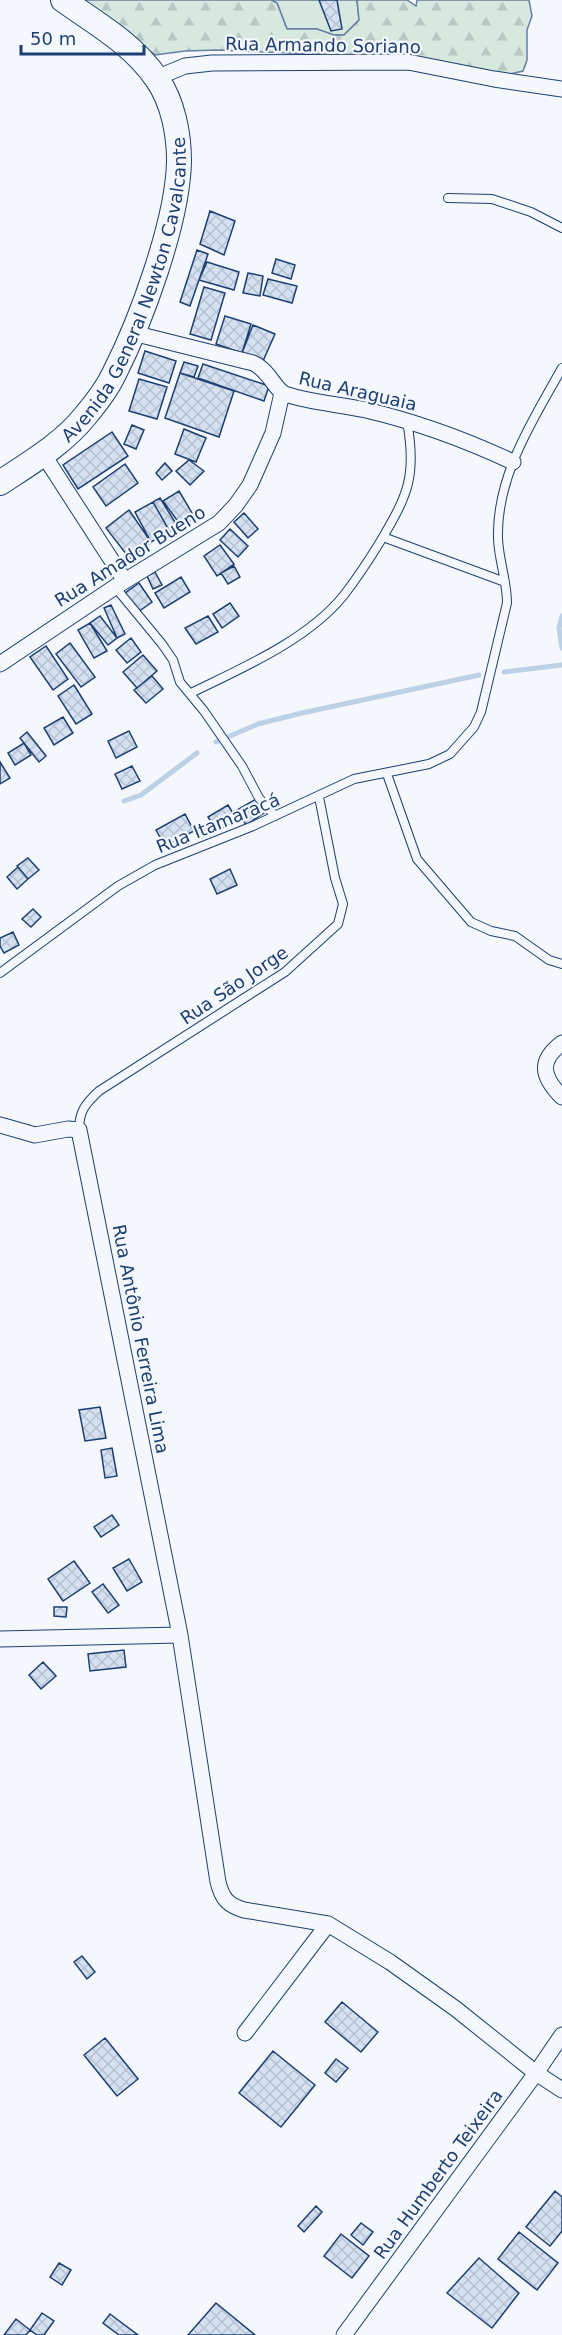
<svg xmlns="http://www.w3.org/2000/svg" width="562" height="2335" font-family="'DejaVu Sans',sans-serif">
  <style>
    .grass { fill: #d7e8df; stroke: #687fa3; stroke-width: 1.5 }
    .forest { fill: url(#forest-firs); stroke: #687fa3; stroke-width: 1.5 }
    .lines { fill: none; stroke-linecap: round; stroke-linejoin: round }
    .stream { stroke: #bed0e5; stroke-width: 5 }
    .building { fill: url(#building-cross-hatch); stroke: #1d3f73; stroke-width: 1.5 }
    .lane-casing { stroke: #1d3f73; stroke-width: 10 }
    .street-casing { stroke: #1d3f73; stroke-width: 17 }
    .primary-casing { stroke: #1d3f73; stroke-width: 26 }
    .lane { stroke: #f4f7fb; stroke-width: 8 }
    .street { stroke: #f4f7fb; stroke-width: 15 }
    .primary { stroke: #f4f7fb; stroke-width: 24 }
    .labels { text-anchor: middle; dominant-baseline: central; stroke-width: 4.5; stroke-linejoin: round; paint-order: stroke }
    .street-label { font-size: 18px; fill: #1d3f73; stroke: #f4f7fb }
  </style>
  <defs>
    <pattern id="forest-firs" width="22" height="20" patternUnits="userSpaceOnUse" patternTransform="scale(1.5)"><rect width="22" height="20" fill="#d7e8df"/><path d="M5 1l3.5 6h-7zM16 11l3.5 6h-7z" fill="#b8c8c3"/></pattern>
    <pattern id="building-cross-hatch" width="8" height="8" patternUnits="userSpaceOnUse" patternTransform="scale(1.5)"><rect width="8" height="8" fill="#d5e0f0"/><path d="M0 0l8 8M0 8l8-8" fill="none" stroke="#b6c1d1"/></pattern>
  </defs>
  <rect width="100%" height="100%" fill="#f4f7fb"/>
  <path class="grass" d="M271,0H357L359,20L344,35H333L317,29H287L277,3Z"/>
  <path class="forest" d="M83,0H271L277,3L287,29H317L334,35H344L359,20L357,0H407L416,6L417,0H529L532,16L527,30V60L523,71L510,74L360,56L217,50L185,51L155,55Z"/>
  <g class="lines">
    <path class="stream" d="M562,616L559,628L562,648
      M504,672L562,665
      M216,742L258,724L302,713L479,675
      M124,801L141,795L197,753"/>
  </g>
  <path class="building" d="M319,0H337L342,29L331,31Z
    M210,211L235,221L224,255L200,244Z
    M197,250L208,254L190,306L180,302Z
    M276,259L295,265L291,279L272,273Z
    M207,262L239,272L234,290L199,280Z
    M248,273L263,276L260,296L243,293Z
    M268,279L297,286L292,303L263,295Z
    M204,287L225,293L211,340L190,334Z
    M225,316L251,324L242,353L216,344Z
    M253,325L275,334L263,361L242,353Z
    M145,351L176,361L169,383L138,373Z
    M184,362L198,366L194,377L180,373Z
    M203,364L269,386L264,401L198,378Z
    M180,373L234,391L219,437L165,418Z
    M139,379L167,387L157,419L129,411Z
    M132,425L144,430L136,449L124,444Z
    M184,429L206,438L196,462L175,454Z
    M112,432L128,456L78,489L63,465Z
    M189,460L204,471L190,485L176,471Z
    M165,463L172,471L162,480L156,473Z
    M125,464L138,483L106,506L93,487Z
    M179,491L195,518L182,527L163,501Z
    M160,498L178,527L170,532L153,502Z
    M153,502L170,532L151,542L135,512Z
    M129,510L151,542L130,559L106,528Z
    M244,513L258,529L248,538L234,522Z
    M230,529L248,546L238,557L220,540Z
    M220,545L234,564L217,576L204,556Z
    M234,566L240,577L228,584L221,573Z
    M155,572L162,585L153,589L147,576Z
    M181,577L190,592L164,608L155,593Z
    M139,583L152,602L138,612L125,593Z
    M230,603L239,616L222,628L213,614Z
    M111,605L125,634L117,638L104,608Z
    M100,616L117,638L108,645L90,623Z
    M208,616L218,632L196,644L185,628Z
    M90,623L107,651L94,658L78,630Z
    M131,638L141,652L127,663L116,650Z
    M70,643L95,677L81,687L56,654Z
    M46,646L68,679L53,690L30,657Z
    M143,655L157,671L137,688L123,672Z
    M152,676L163,689L146,703L134,690Z
    M74,685L92,714L76,724L58,696Z
    M63,717L73,733L54,745L44,728Z
    M129,731L137,747L116,758L108,741Z
    M27,732L46,756L39,762L20,738Z
    M24,743L31,755L15,765L8,753Z
    M0,762L10,778L0,784Z
    M132,766L140,781L122,789L115,774Z
    M256,799L264,813L246,825L237,810Z
    M228,805L237,820L217,831L208,817Z
    M185,814L194,831L165,846L156,830Z
    M28,858L39,870L28,879L17,866Z
    M18,867L28,879L17,889L7,877Z
    M230,869L237,885L217,894L210,879Z
    M33,909L41,917L31,927L22,919Z
    M13,932L19,945L4,953L0,946V938Z
    M100,1407L106,1438L85,1441L79,1410Z
    M112,1448L117,1476L105,1478L101,1450Z
    M112,1515L119,1525L101,1537L94,1527Z
    M129,1559L142,1582L127,1591L113,1568Z
    M74,1561L90,1583L63,1601L48,1579Z
    M103,1584L119,1605L108,1613L92,1592Z
    M54,1607H67L66,1617L54,1616Z
    M124,1650L126,1667L90,1671L88,1654Z
    M43,1662L56,1676L41,1689L29,1675Z
    M82,1956L95,1972L87,1979L74,1962Z
    M342,2002L378,2032L361,2052L325,2022Z
    M105,2038L138,2079L117,2096L84,2055Z
    M273,2051L315,2085L281,2127L239,2093Z
    M336,2059L348,2068L336,2082L325,2073Z
    M555,2191L562,2197V2231L550,2246L526,2227Z
    M316,2206L322,2212L304,2232L298,2226Z
    M361,2223L373,2232L363,2245L351,2235Z
    M519,2232L558,2263L537,2290L498,2259Z
    M341,2234L369,2256L352,2278L324,2256Z
    M479,2258L519,2293L492,2328L447,2293Z
    M59,2263L71,2270L62,2285L50,2277Z
    M216,2303L255,2335H188Z
    M42,2313L54,2321L44,2335H37L30,2330Z
    M110,2314L138,2335H119L103,2323Z
    M16,2319L30,2330L26,2335H4Z"/>
  <g class="lines">
    <defs>
      <path id="lane" d="M448,198L492,199L531,212L562,228
        M383,537L505,582
        M115,587L162,644L173,660L180,682L204,711L242,766L259,798L275,816
        M191,693C242,668 308,640 344,595C357,578 369,560 380,542C408,495 417,476 407,421
        M387,774L417,859L471,922L491,931L515,936L549,960L562,964
        M0,973L118,886L155,865L253,826L354,779L429,764L450,754L474,727L481,712L507,603C507,581 499,561 498,539C496,476 533,420 562,368
        M79,1130C79,1111 86,1103 99,1091L285,972L338,924L343,904L335,878L319,797"/>
      <path id="street" d="M156,78L185,66L212,63L408,62L494,79L562,89
        M133,333L253,363C269,370 275,390 285,394C312,403 339,404 366,410C417,422 466,440 513,462
        M43,454L125,581
        M0,664L115,587L219,523L236,505L250,485L273,433L282,393
        M562,1043C538,1061 542,1077 562,1097
        M0,1125L35,1135L68,1129L79,1130L180,1635L218,1882C222,1898 227,1905 244,1910L328,1924L390,1962L456,2009L536,2073L562,2090
        M0,1639L180,1635
        M245,2033L328,1924
        M344,2335L536,2073L562,2035"/>
      <g id="primary">
        <path id="s1" d="M0,483C30,463 63,444 86,415C96,403 107,389 114,374C141,321 178,221 179,161C179,134 173,102 157,79C133,44 97,24 63,0"/>
      </g>
    </defs>
    <use href="#lane" class="lane-casing"/>
    <use href="#street" class="street-casing"/>
    <use href="#primary" class="primary-casing"/>
    <use href="#lane" class="lane"/>
    <use href="#street" class="street"/>
    <use href="#primary" class="primary"/>
  </g>
  <g class="labels">
    <g class="street-label">
      <text transform="translate(323 45) rotate(1)">Rua Armando Soriano</text>
      <text stroke="none"><textPath href="#s1" startOffset="243">Avenida General Newton Cavalcante</textPath></text>
      <text transform="translate(358 391) rotate(13)">Rua Araguaia</text>
      <text transform="translate(130 556) rotate(-32)">Rua Amador Bueno</text>
      <text transform="translate(218 823) rotate(-22)">Rua Itamaracá</text>
      <text transform="translate(234 985) rotate(-34)">Rua São Jorge</text>
      <text transform="translate(141 1339) rotate(79)">Rua Antônio Ferreira Lima</text>
      <text transform="translate(438 2174) rotate(-54)">Rua Humberto Teixeira</text>
    </g>
  </g>
  <path d="M21 45v9h123v-9" fill="none" stroke="#1d3f73" stroke-width="3"/>
  <text x="30" y="45" font-size="18" fill="#1d3f73" stroke="#f4f7fb" stroke-width="4.5" paint-order="stroke">50 m</text>
</svg>
